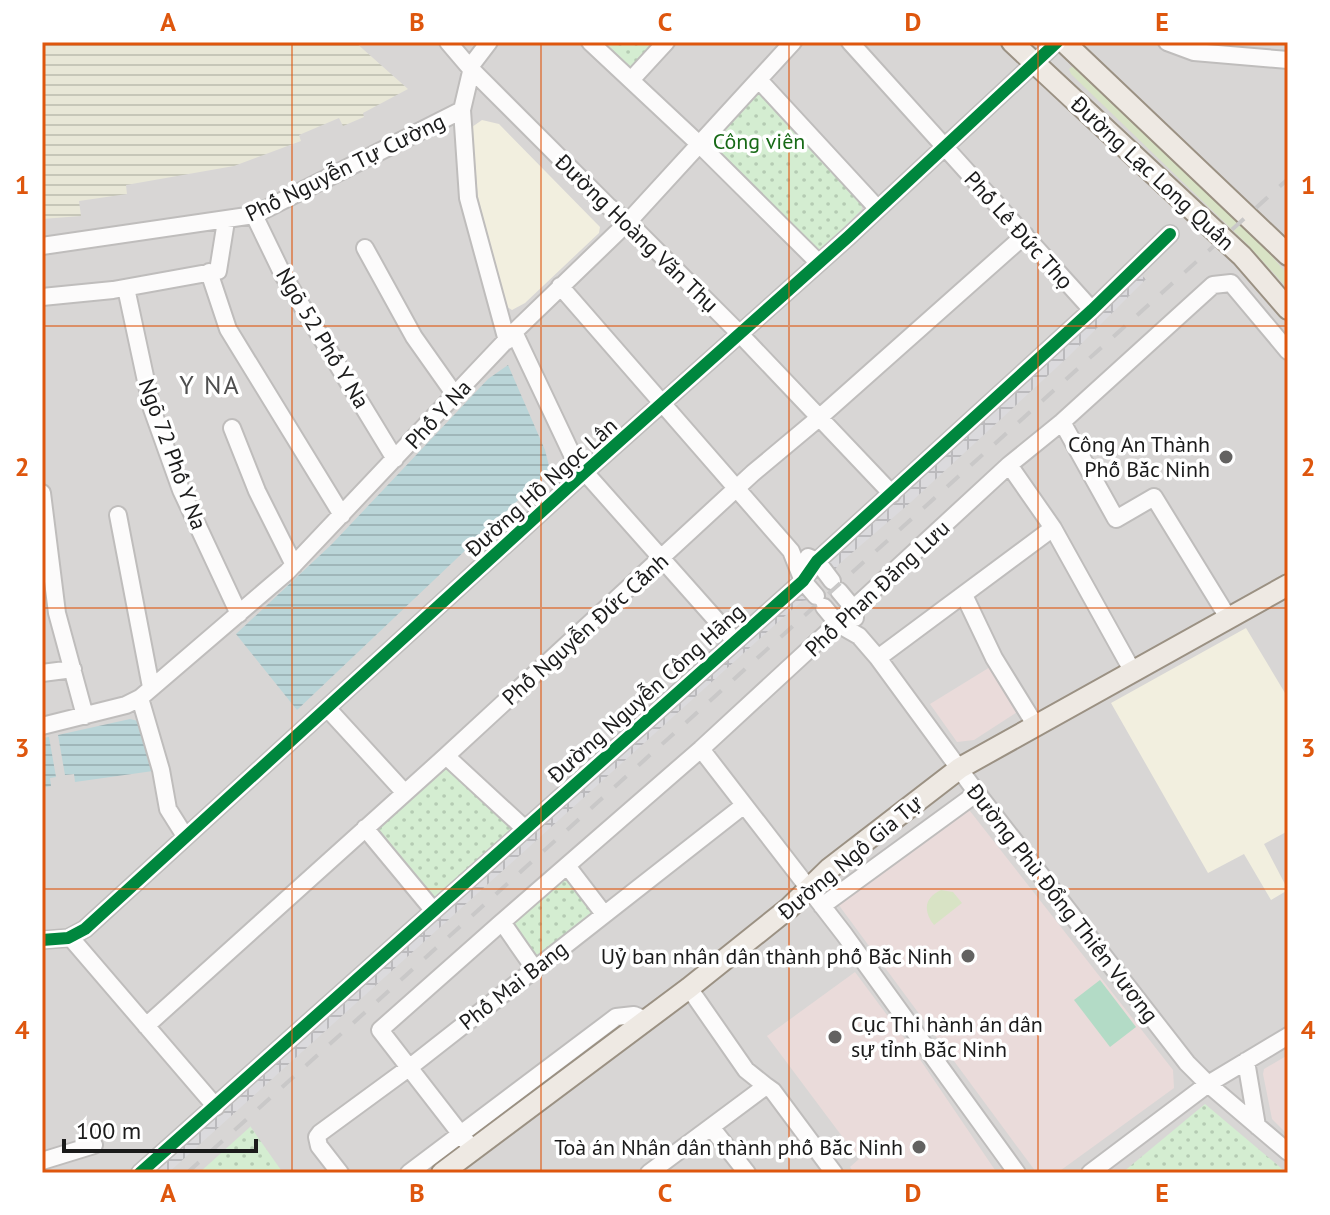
<svg xmlns="http://www.w3.org/2000/svg" width="1330" height="1215" font-family="'PT Sans',sans-serif">
  <style>
    .residential { fill: #d8d6d5 }
    .commercial { fill: #eadbda }
    .education { fill: #f2efdf }
    .farmland { fill: url(#farmland-rules) }
    .grass { fill: #d8e3c5 }
    .park { fill: url(#park-dots) }
    .pitch { fill: #b3dbc6 }
    .plaza { fill: url(#plaza-grid) }
    .water { fill: url(#water-rules) }
    .lines { fill: none; stroke-linecap: round; stroke-linejoin: round }
    .minor-casing { stroke: #bfbdbc; stroke-width: 20 }
    .major-casing { stroke: #9b9183; stroke-width: 24 }
    .minor { stroke: #fcfbfb; stroke-width: 16 }
    .major { stroke: #eee9e3; stroke-width: 20 }
    .rail { stroke: #c9c8c8; stroke-width: 4; stroke-dasharray: 16 16; stroke-linecap: butt }
    .cycleway-casing { stroke: #fff; stroke-width: 17 }
    .cycleway { stroke: #00873e; stroke-width: 12 }
    .grid { fill: none; stroke: #de560d; stroke-width: 2; stroke-opacity: 0.55 }
    .poi-dot { fill: #636261; stroke: #fff; stroke-width: 3 }
    .labels { text-anchor: middle; dominant-baseline: central; stroke-width: 7; stroke-linejoin: round; paint-order: stroke }
    .park-label { font-size: 22px; fill: #186a17; stroke: #fff }
    .street-label { font-size: 22px; fill: #1b1b1b; stroke: #fff }
    .poi-label { font-size: 22px; fill: #1b1b1b; stroke: #fff; text-anchor: end }
    .quarter-label { font-size: 26px; letter-spacing: 2px; fill: #4e4e4e; stroke: #fff }
    .neatline { fill: none; stroke: #de560d; stroke-width: 3 }
    .grid-label { font-size: 26px; text-anchor: middle; font-weight: bold; fill: #de560d }
  </style>
  <defs>
    <pattern id="farmland-rules" width="6" height="5" patternUnits="userSpaceOnUse" patternTransform="scale(2)"><rect width="6" height="5" fill="#e8e7d7"/><path d="M0 2.5h6" fill="none" stroke="#c6c6b8"/></pattern>
    <pattern id="park-dots" width="8" height="8" patternUnits="userSpaceOnUse" patternTransform="scale(2)"><rect width="8" height="8" fill="#d4edd1"/><path d="M2 2h.1M6 6h.1" fill="none" stroke="#b5cbb3" stroke-width="1.8" stroke-linecap="round"/></pattern>
    <pattern id="plaza-grid" width="8" height="8" patternUnits="userSpaceOnUse" patternTransform="scale(2)"><rect width="8" height="8" fill="#dbdadd"/><path d="M0 4h8M4 0v8" fill="none" stroke="#bbbabd"/></pattern>
    <pattern id="water-rules" width="6" height="5" patternUnits="userSpaceOnUse" patternTransform="scale(2)"><rect width="6" height="5" fill="#bad5d8"/><path d="M0 2.5h6" fill="none" stroke="#9fb6b9"/></pattern>
  </defs>
  <rect width="100%" height="100%" fill="#e9e6e3"/>
  <path class="residential" d="M42,42H1288V1173H42Z"/>
  <path class="commercial" d="M995,664L1022,709L974,740L957,742L930,704Z
    M966,806L1173,1070L1174,1088L1057,1173L1036,1172L838,904Z
    M855,972L919,1058L997,1173H854L850,1167L859,1159L767,1036Z
    M1288,1055V1135L1272,1119L1263,1074L1264,1069Z"/>
  <path class="education" d="M482,120L499,124L600,227L599,233L525,303L512,310L507,307L478,198L472,127Z
    M1246,628L1288,698V831L1264,844L1288,890L1271,900L1244,854L1208,873L1111,703Z"/>
  <path class="farmland" d="M42,42H355L408,89L363,113L364,117L343,126L339,118L299,135L301,141L234,166L126,185L127,194L79,201L81,216L42,219Z"/>
  <path class="grass" d="M1075,65L1258,240L1288,275V289L1247,244L1071,74L1069,69Z
    M941,890L953,892L962,903L934,925C923,911 924,898 941,890Z"/>
  <path class="park" d="M595,42H662L629,73Z
    M762,88L861,201L862,209L823,249H809L712,146L710,138Z
    M446,759L518,826L433,902L372,829Z
    M568,871L602,912L537,963L506,921Z
    M1205,1104L1287,1173H1122Z
    M250,1126L283,1173H199L250,1127Z"/>
  <path class="pitch" d="M1100,980L1136,1027L1110,1047L1074,1000Z"/>
  <path class="plaza" d="M1140,274L1146,279L1069,356L911,502L839,564L831,575L829,560L1117,297Z
    M800,593L808,600L802,601L778,622L168,1173H152Z"/>
  <path class="water" d="M508,365L545,450L550,470L297,710L236,634L332,544L488,379Z
    M130,719L138,721L153,771L75,782L74,774L65,775L58,735Z
    M49,737L56,777L50,778L51,786L42,788V738Z"/>
  <g class="lines">
    <defs>
      <path id="minor" d="M448,42L471,69L608,206L628,222L740,334L892,494
        M590,42L699,144L819,263
        M850,42L1092,310
        M1167,42L1194,52L1288,60
        M631,80L666,42
        M759,80L878,209
        M462,110L468,198L507,341
        M254,215L283,275L395,459
        M42,246L254,215L462,110L473,63L489,42
        M365,248L414,337L455,395
        M209,272L228,329L342,515
        M560,286L791,551L803,581L816,596
        M126,288L152,409L181,490L239,614
        M42,297L113,290L218,271L226,221
        M514,332L575,461L734,640
        M1062,422L1116,519L1154,497L1229,619
        M232,428L257,491L294,565
        M1009,465L1053,528L1133,672
        M42,493L57,613L85,716
        M118,515L151,687
        M808,557L817,561L832,581
        M839,591L854,609L855,618
        M964,595L994,658L1036,726
        M824,607L838,624L859,636L878,658L977,793L1187,1063L1208,1084L1288,1152
        M878,658L1053,528
        M42,673L73,669
        M140,698L161,770L168,809L185,836
        M328,709L405,793
        M42,726L126,705L140,698L287,572L514,332L628,222L793,42
        M701,749L844,934L1017,1173
        M446,756L524,828
        M365,828L433,910
        M568,867L604,914
        M822,906L977,793
        M70,937L216,1107
        M42,940L68,938L85,929L585,472L848,237L1057,42
        M534,968L502,922L701,749L1009,465L1062,422L1213,285L1231,283L1288,351
        M146,1026L446,756L753,473L820,417L1025,235
        M1246,1061L1257,1126
        M766,1086L773,1091L834,1173
        M711,1127L747,1173
        M473,1150L380,1030L502,922
        M42,1161L94,1145
        M140,1173L803,581L817,561L1092,310L1170,234
        M340,1173L319,1146L317,1137L320,1133L410,1067L743,806
        M409,1173L616,1017L634,1015L646,1020
        M649,1173L766,1086L746,1070L689,988
        M1090,1173L1208,1084L1288,1036"/>
      <path id="major" d="M1012,42L1242,256L1288,309
        M1064,42L1288,255
        M442,1173L689,988L789,908L829,869L960,768L1288,585"/>
    </defs>
    <use href="#minor" class="minor-casing"/>
    <use href="#major" class="major-casing"/>
    <use href="#minor" class="minor"/>
    <use href="#major" class="major"/>
    <path class="rail" d="M187,1173L1288,179"/>
    <defs>
      <path id="cycleway" d="M42,940L68,938L85,929L585,472L848,237L1057,42
        M140,1173L803,581L817,561L1092,310L1170,234"/>
    </defs>
    <use href="#cycleway" class="cycleway-casing"/>
    <use href="#cycleway" class="cycleway"/>
  </g>
  <path class="grid" d="M292,42V1173M541,42V1173M789,42V1173M1038,42V1173M42,326H1288M42,608H1288M42,889H1288"/>
  <g class="poi-dot">
    <circle cx="1226" cy="457" r="8"/>
    <circle cx="968" cy="956" r="8"/>
    <circle cx="835" cy="1037" r="8"/>
    <circle cx="919" cy="1147" r="8"/>
  </g>
  <g class="labels">
    <g class="park-label">
      <text x="759" y="141">Công viên</text>
    </g>
    <g class="street-label">
      <text transform="translate(345 167) rotate(-26)">Phố Nguyễn Tự Cường</text>
      <text transform="translate(1153 173) rotate(43)">Đường Lạc Long Quân</text>
      <text transform="translate(1019 230) rotate(48)">Phố Lê Đức Thọ</text>
      <text transform="translate(637 233) rotate(44)">Đường Hoàng Văn Thụ</text>
      <text transform="translate(323 338) rotate(59)">Ngõ 52 Phố Y Na</text>
      <text transform="translate(438 414) rotate(-47)">Phố Y Na</text>
      <text transform="translate(173 454) rotate(70)">Ngõ 72 Phố Y Na</text>
      <text transform="translate(541 487) rotate(-42)">Đường Hồ Ngọc Lân</text>
      <text transform="translate(877 588) rotate(-43)">Phố Phan Đăng Lưu</text>
      <text transform="translate(585 629) rotate(-42)">Phố Nguyễn Đức Cảnh</text>
      <text transform="translate(646 693) rotate(-42)">Đường Nguyễn Công Hãng</text>
      <text transform="translate(850 857) rotate(-40)">Đường Ngô Gia Tự</text>
      <text transform="translate(1063 903) rotate(52)">Đường Phù Đổng Thiên Vương</text>
      <text transform="translate(513 985) rotate(-38)">Phố Mai Bang</text>
    </g>
    <g class="poi-label">
      <text x="1210" y="444">Công An Thành<tspan x="1210" dy="25">Phố Bắc Ninh</tspan></text>
      <text x="952" y="956">Uỷ ban nhân dân thành phố Bắc Ninh</text>
      <text x="851" y="1024" text-anchor="start">Cục Thi hành án dân<tspan x="851" dy="25">sự tỉnh Bắc Ninh</tspan></text>
      <text x="903" y="1147">Toà án Nhân dân thành phố Bắc Ninh</text>
    </g>
    <g class="quarter-label">
      <text x="210" y="384">Y NA</text>
    </g>
  </g>
  <rect width="1330" height="1215" fill="none" stroke="#ffffff" stroke-width="88"/>
  <path d="M64 1139v12h192v-12" fill="none" stroke="#1b1b1b" stroke-width="4"/>
  <text x="76" y="1139" font-size="24" fill="#1b1b1b" stroke="#ffffff" stroke-width="6" paint-order="stroke">100 m</text>
  <rect x="44" y="44" width="1242" height="1127" class="neatline"/>
  <g class="grid-label">
    <text x="168" y="31">A</text>
    <text x="417" y="31">B</text>
    <text x="665" y="31">C</text>
    <text x="913" y="31">D</text>
    <text x="1162" y="31">E</text>
    <text x="22" y="194">1</text>
    <text x="1308" y="194">1</text>
    <text x="22" y="476">2</text>
    <text x="1308" y="476">2</text>
    <text x="22" y="757">3</text>
    <text x="1308" y="757">3</text>
    <text x="22" y="1039">4</text>
    <text x="1308" y="1039">4</text>
    <text x="168" y="1202">A</text>
    <text x="417" y="1202">B</text>
    <text x="665" y="1202">C</text>
    <text x="913" y="1202">D</text>
    <text x="1162" y="1202">E</text>
  </g>
</svg>
